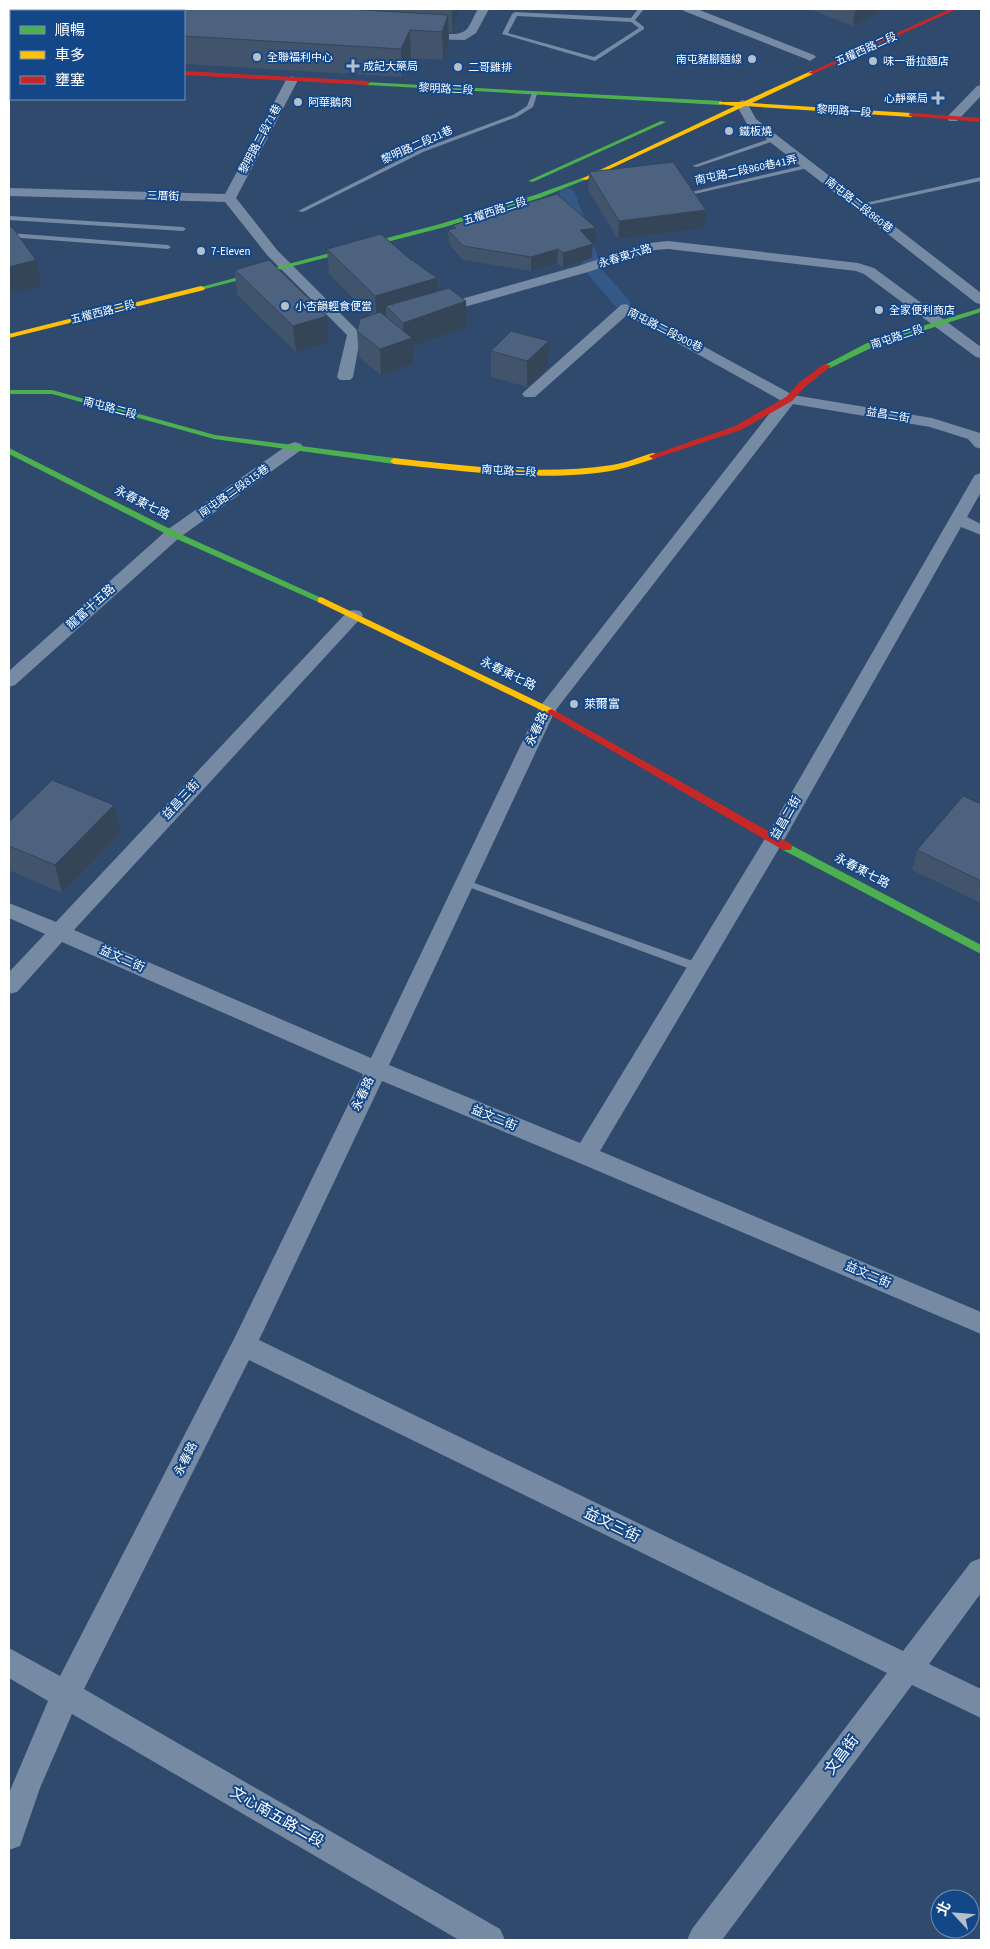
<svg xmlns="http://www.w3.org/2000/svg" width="990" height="1949" font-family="'Source Sans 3','Noto Sans TC',sans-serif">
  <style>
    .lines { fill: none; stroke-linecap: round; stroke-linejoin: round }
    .canal { fill: #345987; fill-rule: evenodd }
    .lane { fill: #768aa3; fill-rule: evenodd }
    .street { fill: #768aa3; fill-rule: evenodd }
    .fast { fill: #4caf50; fill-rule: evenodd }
    .slow { fill: #ffc107; fill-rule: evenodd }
    .jam { fill: #c62828; fill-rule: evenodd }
    .wall { fill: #41546c }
    .shaded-wall { fill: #354558 }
    .building { fill: #4c627e; stroke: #354558 }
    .poi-dot { fill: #b6c0cc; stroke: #144788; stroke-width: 2 }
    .labels { text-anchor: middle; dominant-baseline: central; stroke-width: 4; stroke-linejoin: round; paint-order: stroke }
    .far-street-label { font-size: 11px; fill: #fff; stroke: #144788 }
    .far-poi-label { font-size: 11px; fill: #fff; stroke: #144788; text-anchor: start }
    .street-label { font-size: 12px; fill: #fff; stroke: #144788 }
    .poi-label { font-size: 12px; fill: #fff; stroke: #144788; text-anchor: start }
    .near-street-label { font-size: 15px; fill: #fff; stroke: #144788 }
  </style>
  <rect width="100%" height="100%" fill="#2f4a6d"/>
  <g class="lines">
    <path class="canal" d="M567,188L573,190L575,193L603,271L628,299L631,303L628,307L622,308L616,307L586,272L559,193L561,190Z"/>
    <path class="lane" d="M638,9H644L635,20L644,27V29L595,61L502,34L512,14L515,12L631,18ZM517,16L631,22L639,28L594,57L508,33Z
      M532,93L537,94L533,107L517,117L423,152L303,212L298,211L419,150L513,115L527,106Z
      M775,137L777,138V140L697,167L692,166Z
      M810,164L813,166L812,167L686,196L683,194Z
      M981,177V181L859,207L856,205Z
      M9,216L183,227L186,229L183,231L9,220Z
      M9,233L168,245L171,247L168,249L9,237Z
      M466,880L701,964L702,967L697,971L693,970L463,885L461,883Z"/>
    <path class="street" d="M47,9H59L57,11H46Z
      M478,9H489L476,33L465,40L421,39L415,36C426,25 452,41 466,30C471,25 474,15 478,9Z
      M682,9H697L814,55L816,57L810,61L806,59L684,11Z
      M292,76L298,80L236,198L277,250L361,334L353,377L350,380H340L337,377L347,335L267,255L225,202L9,196V188L225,194L286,80Z
      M981,85V96L957,121H949L947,118L949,115L977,86Z
      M742,100L746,101L756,119L981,293V304L976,303L747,124L736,104Z
      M668,241L858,263L874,268L981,347V358L976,357L864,274L856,271L668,249L655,250L588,272L443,313H433L431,310L433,307L578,266L649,243Z
      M626,304L793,395L932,418L980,433L981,435V449L975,447L968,439L930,427L793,404L555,711L389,1065L580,1143L766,837L973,478L975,475L981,473V492L967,517L981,524V535L961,527L784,840L600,1151L981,1312V1334L577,1162L382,1081L259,1340L903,1651L971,1562L981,1558V1593L929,1664L981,1689V1718L912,1685L722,1940H687L692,1929L887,1673L249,1360L84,1689L500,1929L505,1940H459L72,1714L40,1788L20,1846L9,1850V1793L48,1701L9,1678V1648L60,1676L235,1337L363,1074L62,942L17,992L9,994V972L45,934L9,918V903L56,922L348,611L354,610L360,611L363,615L360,619L74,930L371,1058L538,709L780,400L627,315L535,397H525L522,394L525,391L621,305Z
      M295,442L301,444L303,447L301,450L179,538L15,685L9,687V671L167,530L289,444Z"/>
    <path class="fast" d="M9,60L11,61V65L9,64Z
      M365,82L721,101L724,103L721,105L367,85L364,83Z
      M661,121L666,122L533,182L528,181Z
      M582,178L587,179L540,198L445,227L201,290L197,288L440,224L535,195Z
      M981,308V312L873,347L830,368L823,366L867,343Z
      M9,390H52L215,435L394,458L398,461L394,464L214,439L52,394H9Z
      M9,448L176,532L326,600L321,603L318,602L170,536L9,454Z
      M787,843L981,945V954L783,850L782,847Z"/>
    <path class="slow" d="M811,71L813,72V74L752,103L911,113L914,115L911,117L745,106L586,180L581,179L735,106L719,104V102H743Z
      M201,286L205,288L204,290L9,338V334Z
      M653,453L656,454V458C643,462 629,467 616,470C545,483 465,471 394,464L390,461L394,458C466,466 540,476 612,465C626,463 639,457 653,453Z
      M321,597L555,710L557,712L552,715L549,714L318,602V598Z"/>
    <path class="jam" d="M950,9H957L813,74L808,73Z
      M184,71L367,81L370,83L367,85L184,75Z
      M911,113L981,118V122L909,116V114Z
      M824,364L831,366L806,386L792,401L741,430L656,458L653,459L649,456L735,426L786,397L800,382Z
      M552,709L791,844L792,847L791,850H783L549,714L547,712L549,710Z"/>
  </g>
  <path class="wall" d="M54,9H460L452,32H449V42L443,60L411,58L402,77L184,64V11Z
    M809,9H886L853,26Z
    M589,172L704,228L618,239L588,190Z
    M453,225L595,242H591L592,258L563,268L557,263L531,271L463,260L449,244L448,230L453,229Z
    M327,249L411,260L437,278V291L467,327L413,346V364L381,375L359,357L357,331L370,315L329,274Z
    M235,270L327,316L329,342L296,352L237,295Z
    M511,331L548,368L527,387L491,377V351Z
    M981,804V903L912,870L917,850Z
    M114,805L121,832L62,893L9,870V822Z"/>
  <path class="shaded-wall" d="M452,9H460L452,32Z
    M855,9H886L853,26Z
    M448,15L449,42L443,60L442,32Z
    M410,30L411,58L402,77L401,49Z
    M706,210L704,228L618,239L619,221Z
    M596,228L595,242L579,244L580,230Z
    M593,244L592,258L563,268V253Z
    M558,249L557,263L531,271V257Z
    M36,260L41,286L9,293V267Z
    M437,278V304L386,306V319L377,321L375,296Z
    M466,301L467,327L413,346V364L381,375L380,349L404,341L403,323Z
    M327,316L329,342L296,352L293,326Z
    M549,341L548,368L527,387V361Z
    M114,805L121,832L62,893L55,865Z"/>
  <path class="building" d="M54,9H346L448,15L442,32L410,30L401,49L184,36V11H52Z
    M673,162L706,210L619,221L589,172Z
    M557,194L596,228L580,230L593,244L563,253L558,249L531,257L463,246L448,230L456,228L453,225Z
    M12,227L36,260L9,267V228Z
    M381,234L411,260H412L437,278L375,296L327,249Z
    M269,260L327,316L293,326L235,270Z
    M449,288L466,301L403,323L386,306Z
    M380,312L412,338L380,349L357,331L360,319Z
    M511,331L549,341L527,361L491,351Z
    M52,780L114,805L55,865L9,846V822Z
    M963,796L981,804V881L917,850Z"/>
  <g class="poi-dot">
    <circle cx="257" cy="57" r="5"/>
    <circle cx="752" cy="59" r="5"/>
    <circle cx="873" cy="61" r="5"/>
    <path d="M350.5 58.5h5v5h5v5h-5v5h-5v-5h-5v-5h5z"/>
    <circle cx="458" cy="67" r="5"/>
    <path d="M935.5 90.5h5v5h5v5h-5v5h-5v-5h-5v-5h5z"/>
    <circle cx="298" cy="102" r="5"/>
    <circle cx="729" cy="131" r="5"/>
    <circle cx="201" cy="251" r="5"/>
    <circle cx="285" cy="306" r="5"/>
    <circle cx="879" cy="310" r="5"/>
    <circle cx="574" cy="704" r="5"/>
  </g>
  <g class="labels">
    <g class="far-street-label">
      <text transform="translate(866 49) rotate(-24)">五權西路二段</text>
      <text transform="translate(446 89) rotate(3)">黎明路二段</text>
      <text transform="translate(844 111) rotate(4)">黎明路一段</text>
      <text transform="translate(260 139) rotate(-62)">黎明路二段71巷</text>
      <text transform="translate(417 145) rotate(-24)">黎明路二段21巷</text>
      <text transform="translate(746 170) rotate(-12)">南屯路二段860巷41弄</text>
      <text transform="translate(163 196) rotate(2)">三厝街</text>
      <text transform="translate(859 205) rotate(38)">南屯路二段860巷</text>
      <text transform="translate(495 211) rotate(-18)">五權西路二段</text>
      <text transform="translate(625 256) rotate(-17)">永春東六路</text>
      <text transform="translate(103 312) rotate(-14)">五權西路二段</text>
      <text transform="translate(665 330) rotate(27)">南屯路二段900巷</text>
      <text transform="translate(897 337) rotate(-18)">南屯路二段</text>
      <text transform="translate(110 408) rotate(15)">南屯路二段</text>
      <text transform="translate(888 415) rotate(10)">益昌二街</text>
      <text transform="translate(509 471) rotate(3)">南屯路二段</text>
      <text transform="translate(234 491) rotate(-35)">南屯路二段815巷</text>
    </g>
    <g class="far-poi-label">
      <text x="267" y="57">全聯福利中心</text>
      <text x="742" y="59" text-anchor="end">南屯豬腳麵線</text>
      <text x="883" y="61">味一番拉麵店</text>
      <text x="363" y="66">成記大藥局</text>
      <text x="468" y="67">二哥雞排</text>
      <text x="928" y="98" text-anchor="end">心靜藥局</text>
      <text x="308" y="102">阿華鵝肉</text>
      <text x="739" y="131">鐵板燒</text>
      <text x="211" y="251">7-Eleven</text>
      <text x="295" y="306">小杏韻輕食便當</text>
      <text x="889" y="310">全家便利商店</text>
    </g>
    <g class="street-label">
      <text transform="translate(142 503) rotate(27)">永春東七路</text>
      <text transform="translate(91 607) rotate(-42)">龍富十五路</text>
      <text transform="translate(508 674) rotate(26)">永春東七路</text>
      <text transform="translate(537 729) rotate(-65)">永春路</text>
      <text transform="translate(181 800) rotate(-47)">益昌三街</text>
      <text transform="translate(786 818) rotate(-60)">益昌二街</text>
      <text transform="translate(862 871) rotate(28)">永春東七路</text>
      <text transform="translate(122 959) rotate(24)">益文二街</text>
      <text transform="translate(363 1094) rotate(-65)">永春路</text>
      <text transform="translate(494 1118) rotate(22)">益文二街</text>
      <text transform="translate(868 1275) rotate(23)">益文二街</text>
      <text transform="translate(186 1459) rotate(-63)">永春路</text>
    </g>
    <g class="poi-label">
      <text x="584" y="704">萊爾富</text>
    </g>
    <g class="near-street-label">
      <text transform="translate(612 1525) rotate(26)">益文三街</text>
      <text transform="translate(842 1755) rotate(-53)">文昌街</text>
      <text transform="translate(277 1817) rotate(30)">文心南五路二段</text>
    </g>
  </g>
  <rect width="990" height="1949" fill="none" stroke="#ffffff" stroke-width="20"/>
  <rect x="10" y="10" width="175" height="90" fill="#144788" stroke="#7291b8"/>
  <rect x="20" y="26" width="25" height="8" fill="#4caf50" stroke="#7291b8"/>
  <text x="55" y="35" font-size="15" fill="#ffffff">順暢</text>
  <rect x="20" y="51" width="25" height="8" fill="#ffc107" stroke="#7291b8"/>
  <text x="55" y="60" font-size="15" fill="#ffffff">車多</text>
  <rect x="20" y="76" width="25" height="8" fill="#c62828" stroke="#7291b8"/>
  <text x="55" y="85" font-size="15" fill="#ffffff">壅塞</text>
  <g transform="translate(955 1914) rotate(296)"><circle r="24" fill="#144788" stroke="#7291b8"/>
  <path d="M0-4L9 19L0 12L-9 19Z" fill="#b6c0cc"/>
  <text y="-8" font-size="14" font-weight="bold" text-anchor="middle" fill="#ffffff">北</text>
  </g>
</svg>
